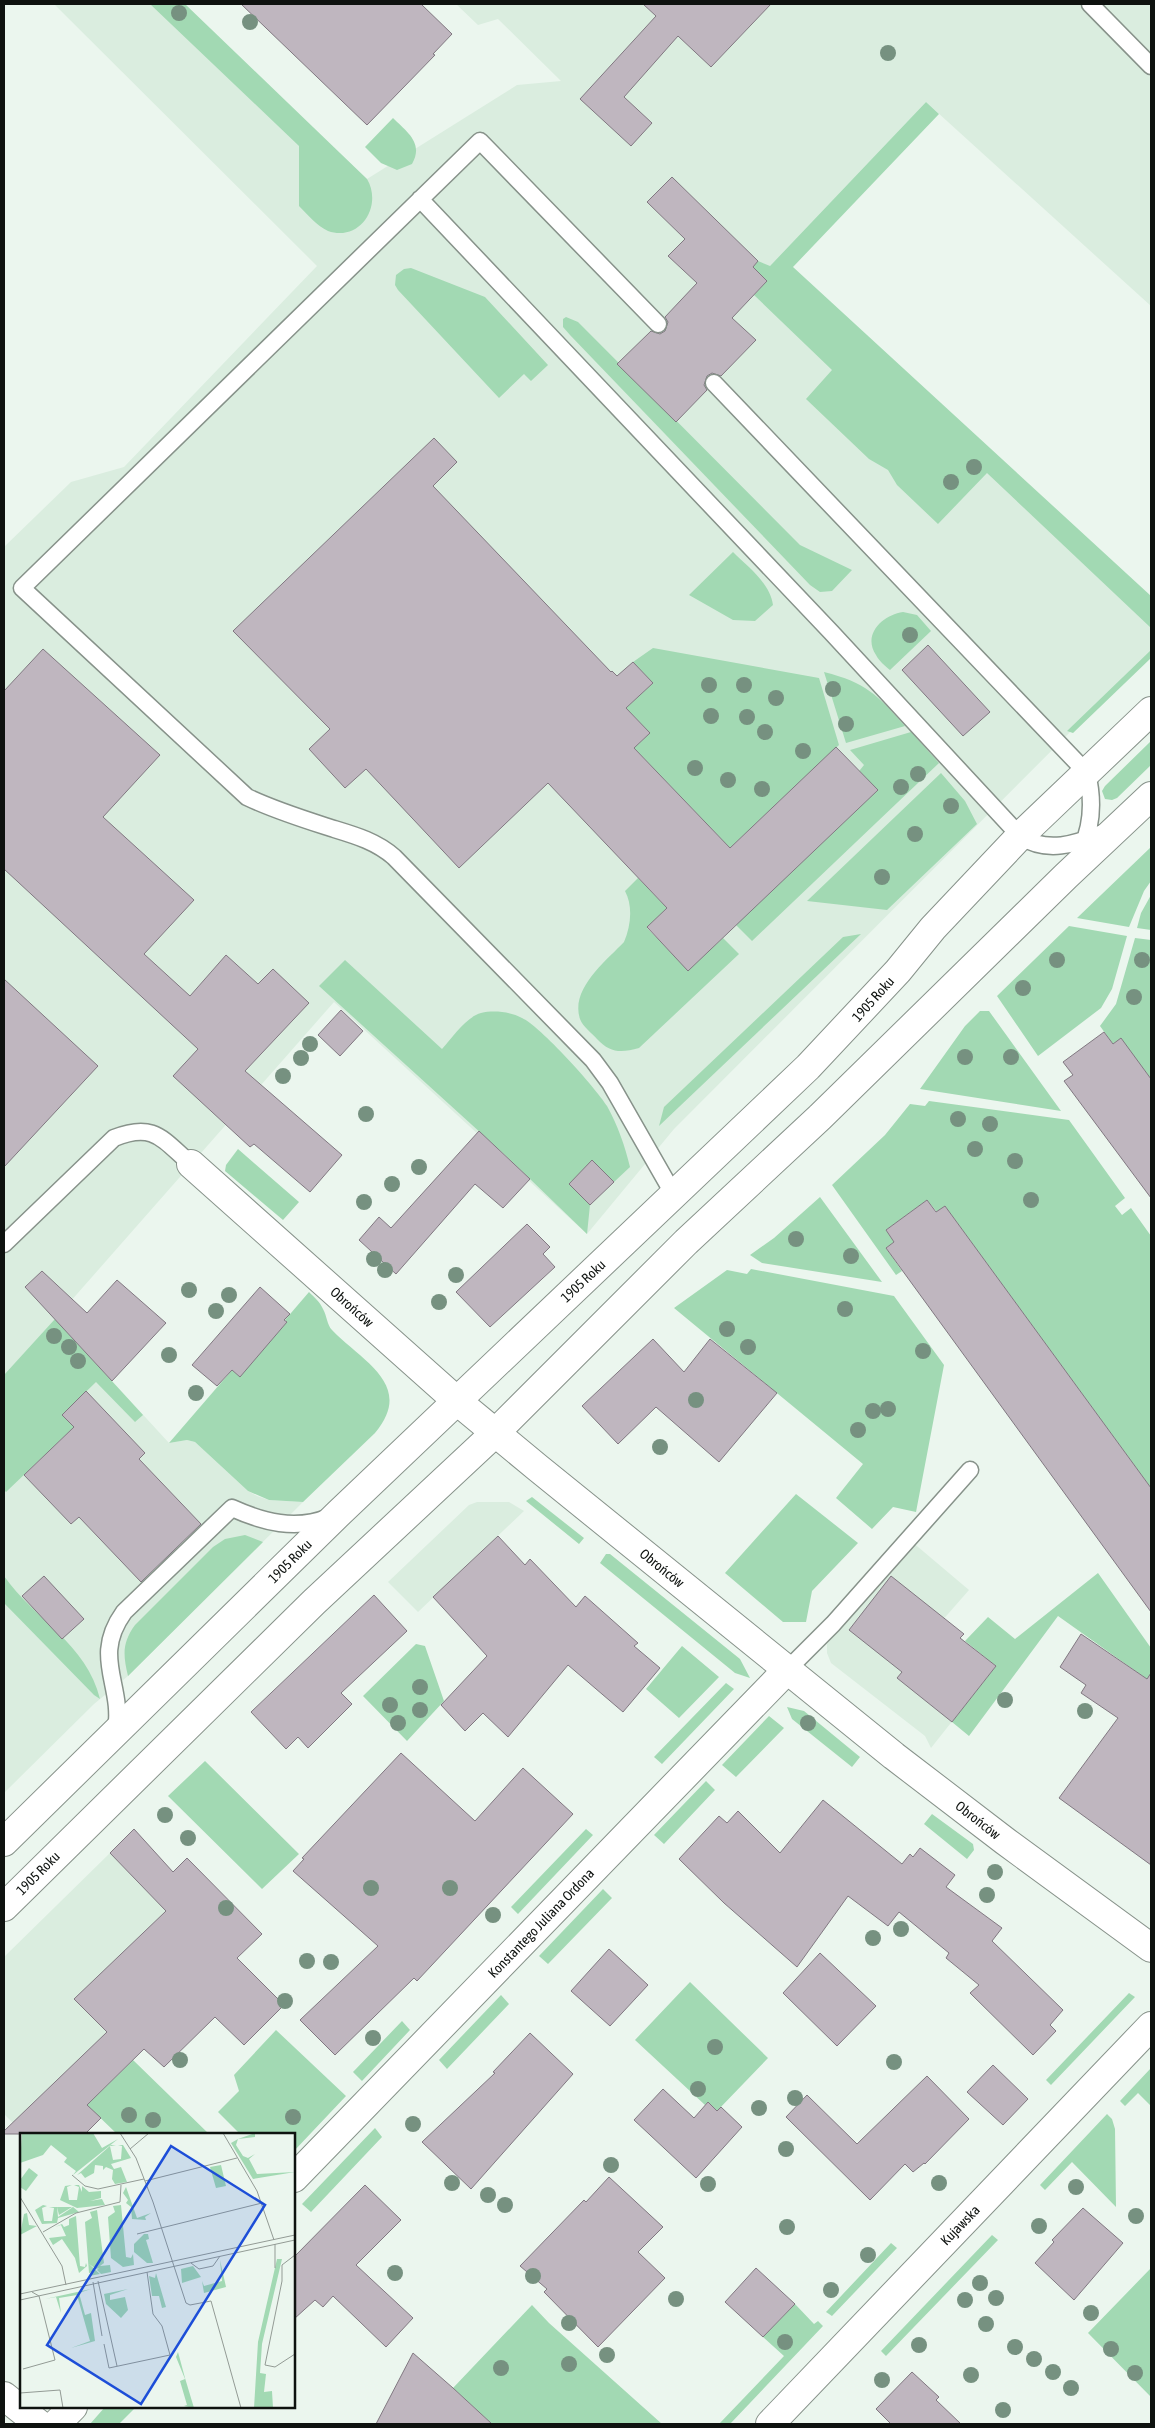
<svg xmlns="http://www.w3.org/2000/svg" width="1155" height="2428" font-family="'Asap Condensed',sans-serif">
  <style>
    .built { fill: #daeddf }
    .green { fill: #a2d9b3 }
    .building { fill: #bfb6bf; stroke: #817881 }
    .lines { fill: none; stroke-linecap: round; stroke-linejoin: round }
    .service-casing { stroke: #87928a; stroke-width: 19 }
    .minor-casing { stroke: #87928a; stroke-width: 30 }
    .primary-casing { stroke: #87928a; stroke-width: 30 }
    .service { stroke: #fff; stroke-width: 16 }
    .minor { stroke: #fff; stroke-width: 28 }
    .primary { stroke: #fff; stroke-width: 28 }
    .tree { fill: #769180 }
    .labels { text-anchor: middle; dominant-baseline: central; stroke-width: 5; stroke-linejoin: round; paint-order: stroke }
    .street-label { font-size: 14px; fill: #0e120f; stroke: #fff }
    .inset-road { fill: none; stroke: #939b95; stroke-width: 1 }
    .view { fill: #1d4ed8; fill-opacity: 0.15; stroke: #1d4ed8; stroke-width: 2.5 }
    .inset-edge { fill: none; stroke: #0e120f; stroke-width: 2.5 }
  </style>
  <rect width="100%" height="100%" fill="#ebf6ee"/>
  <path class="built" d="M54,4H180L367,179L517,85L561,81L498,19L478,25L456,4H1151V306L926,102L770,266L1151,621V651L674,1129L587,1234L334,1002L55,1319L169,1443L187,1440L195,1442L248,1491L257,1496L269,1500L303,1502L128,1676L94,1704L4,1793V547L71,482L124,467L317,266Z
    M477,1502H509L524,1511L418,1612L388,1582L469,1505Z
    M911,1541L969,1590L941,1622L996,1666L931,1748L925,1736L831,1663L827,1653V1644L831,1638Z
    M110,1853L225,1970L57,2134H24L4,2114V1957Z"/>
  <path class="green" d="M150,4H185L367,179C383,206 360,242 328,231C317,226 308,215 299,206V146Z
    M926,102L939,114L793,267L1151,596V628L987,473L938,524L897,485L888,470L869,459L806,399L832,370L754,295L767,281L753,267L758,261L770,266Z
    M393,118C407,132 424,143 412,164L397,170L381,163L365,147Z
    M411,268L485,297L548,365L531,381L524,374L499,398L398,290L395,285L396,275L404,269Z
    M566,317L578,322L800,545L852,570L832,591L820,592L810,585L570,335L563,327V319Z
    M733,552C748,567 770,583 773,605L755,621L733,620L689,595Z
    M903,612L917,615L931,631L890,670C885,666 879,661 876,655C862,634 883,615 903,612Z
    M653,648L819,678L839,745L730,848L634,748L650,733L626,708L653,683L633,662Z
    M1151,650V658L1073,733L1067,731Z
    M824,672C867,683 876,694 905,726L846,743Z
    M911,732L939,763L752,941L736,925L864,765L850,750Z
    M1151,741V765L1117,798L1112,800L1105,799L1102,791L1105,786Z
    M941,773L965,801L977,824L887,910L807,901Z
    M1151,847V881L1144,891L1129,927L1077,918Z
    M638,878L667,908L647,928L688,970L723,938L739,954L639,1048C621,1053 610,1053 597,1039C592,1033 583,1027 580,1019C570,989 606,961 624,942C631,926 633,906 625,891Z
    M1151,895V930L1137,928L1141,913Z
    M1069,926L1127,936L1112,989L1101,1008L1038,1056L997,996Z
    M861,934L659,1126L664,1107L843,937Z
    M1135,938L1151,940V1079L1121,1039L1113,1044L1100,1026L1116,1004Z
    M345,960L442,1049C452,1038 466,1017 481,1013C494,1010 511,1012 522,1018C540,1026 596,1088 607,1106C618,1126 625,1146 630,1167L614,1182L592,1161L569,1184L590,1205L587,1234L504,1154L319,986Z
    M980,1011H989L1061,1111L920,1089L965,1026Z
    M929,1101L1069,1120L1125,1198L1115,1206L1122,1215L1131,1208L1151,1236V1488L945,1206L937,1212L927,1200L886,1230L894,1242L886,1248L902,1271L896,1275L832,1185L885,1135L910,1104L925,1106Z
    M238,1149L299,1202L283,1220L225,1171L226,1165Z
    M820,1197L882,1282L762,1263L750,1255L774,1238Z
    M751,1269L894,1296L944,1365L916,1512L893,1507L872,1529L836,1498L863,1464L674,1308L727,1270L747,1274Z
    M309,1292C314,1297 320,1302 323,1309C327,1316 327,1325 332,1330C363,1362 415,1385 375,1433L303,1502L269,1500L248,1491L195,1442L187,1440L169,1443L232,1370L239,1376L287,1322L285,1320Z
    M55,1319L143,1415L135,1422L96,1382L62,1415L74,1427L6,1492L4,1490V1375Z
    M796,1494L858,1543L812,1591L806,1622H783L725,1573Z
    M532,1497L584,1538L579,1544L526,1501Z
    M245,1535L263,1542L128,1676C123,1655 122,1643 135,1625L213,1547L225,1539Z
    M606,1554H610L740,1659L750,1678L735,1673L600,1563Z
    M1098,1573L1151,1648V1682L1058,1616L969,1736L952,1722L996,1666L965,1641L988,1617L1015,1639Z
    M4,1576C35,1620 87,1644 100,1699L94,1695L4,1603Z
    M416,1644L425,1646L444,1701L407,1741L363,1696Z
    M682,1646L719,1677L679,1718L646,1689Z
    M726,1683L734,1689L662,1764L654,1757Z
    M787,1707L804,1711L860,1757L852,1767L792,1719Z
    M769,1716L784,1728L736,1777L722,1765Z
    M205,1761L299,1854L262,1889L168,1796Z
    M706,1781L715,1790L664,1844L654,1835Z
    M932,1814L973,1844L974,1850L967,1859L924,1824Z
    M586,1829L593,1835L518,1914L511,1907Z
    M603,1889L612,1898L548,1964L539,1956Z
    M690,1982L768,2058L717,2111L708,2102L705,2105L635,2040Z
    M1129,1993L1135,1997L1051,2085L1046,2080Z
    M501,1995L509,2004L447,2069L439,2060Z
    M402,2021L410,2030L362,2081L353,2072Z
    M276,2030L346,2096L294,2151V2134H240L218,2112L239,2091L234,2075Z
    M133,2060L209,2134H117L87,2105Z
    M1151,2068V2106L1138,2093L1125,2106L1120,2101Z
    M1107,2114L1112,2119L1115,2129L1116,2207L1072,2162L1045,2190L1040,2185Z
    M375,2128L382,2137L311,2212L302,2204Z
    M992,2235L998,2240L886,2356L881,2351Z
    M891,2243L897,2248L832,2316L826,2312Z
    M1151,2268V2397L1088,2333Z
    M795,2304L814,2324L818,2321L823,2326L730,2424H719L784,2356L763,2337Z
    M532,2305L549,2323L662,2424H492L453,2388Z
    M105,2407H136L119,2424H90Z"/>
  <path class="building" d="M241,4H421L452,34L433,54L435,55L367,125Z
    M643,4H771L711,67L678,36L624,97L652,123L631,146L580,99L656,16Z
    M672,177L758,261L753,267L767,281L732,318L756,340L721,376L712,373L707,376L704,385L707,390L676,422L617,364L651,331L660,334L665,331L668,322L665,317L697,283L668,256L685,239L647,202Z
    M434,438L457,462L433,486L611,672L612,671L617,676L633,662L653,683L626,708L650,733L634,748L730,848L836,747L878,790L688,971L647,927L667,908L548,783L459,868L366,769L345,788L309,749L330,729L233,631Z
    M928,645L990,712L963,736L902,670Z
    M43,649L160,755L103,817L194,900L144,954L190,996L226,955L258,984L273,969L309,1003L245,1071L342,1155L310,1192L254,1144L250,1147L173,1076L198,1049L4,869V691Z
    M4,979L98,1066L4,1167Z
    M341,1010L363,1031L340,1056L318,1035Z
    M1104,1032L1113,1044L1121,1038L1151,1079V1198L1064,1081L1073,1075L1063,1062Z
    M479,1131L530,1179L503,1208L475,1184L396,1274L359,1240L379,1217L391,1228Z
    M592,1160L614,1182L590,1205L569,1184Z
    M927,1200L936,1212L945,1206L1151,1488V1612L886,1248L894,1242L886,1230Z
    M527,1224L550,1247L543,1254L555,1267L490,1327L456,1292Z
    M42,1271L87,1313L117,1280L166,1323L112,1381L25,1287Z
    M260,1287L290,1314L284,1320L287,1322L240,1377L232,1370L217,1386L192,1365Z
    M653,1339L684,1372L710,1339L777,1393L719,1462L656,1407L618,1444L582,1406Z
    M86,1391L145,1453L139,1459L201,1524L141,1582L79,1517L71,1524L24,1475L74,1427L62,1415Z
    M498,1536L525,1565L530,1559L576,1607L585,1596L638,1643L634,1646L660,1668L623,1712L568,1665L508,1737L483,1713L465,1731L441,1705L487,1656L433,1597Z
    M44,1576L84,1619L62,1639L22,1596Z
    M891,1576L964,1634L960,1638L996,1666L952,1722L897,1678L902,1672L849,1630Z
    M374,1595L407,1631L341,1693L352,1704L308,1748L298,1737L286,1749L251,1712Z
    M1081,1634L1147,1679L1151,1673V1865L1059,1798L1118,1718L1081,1693L1086,1685L1060,1667Z
    M401,1753L475,1821L523,1768L573,1814L417,1981L414,1978L335,2055L300,2020L378,1946L293,1871L304,1859L302,1858Z
    M823,1800L902,1864L910,1854L913,1857L920,1848L955,1875L946,1887L1002,1928L992,1941L1063,2010L1050,2025L1056,2031L1033,2055L970,1993L979,1985L946,1958L949,1953L899,1912L888,1926L848,1896L797,1967L724,1903L679,1859L719,1816L727,1823L738,1811L780,1853Z
    M134,1829L173,1872L187,1858L262,1934L237,1958L284,2005L244,2045L215,2017L164,2067L144,2049L87,2105L101,2118L85,2134H4V2131L107,2032L74,1999L166,1911L110,1853Z
    M609,1949L648,1985L610,2026L571,1991Z
    M820,1953L876,2006L837,2046L783,1993Z
    M530,2033L573,2074L471,2189L422,2142L495,2073L493,2072Z
    M993,2065L1028,2099L1003,2125L967,2092Z
    M927,2076L969,2119L925,2164L924,2163L913,2172L905,2164L870,2200L786,2117L807,2095L857,2144Z
    M663,2089L694,2118L708,2102L717,2111L721,2107L742,2127L696,2178L634,2120Z
    M609,2177L663,2227L638,2252L665,2278L598,2347L544,2292L547,2289L520,2266L584,2200L586,2202Z
    M365,2185L401,2220L356,2265L413,2318L386,2347L333,2296L323,2307L315,2300L294,2319V2257Z
    M1083,2208L1123,2243L1074,2300L1035,2263L1054,2242L1052,2240Z
    M756,2268L795,2304L763,2337L725,2302Z
    M413,2353L453,2388L492,2424H376Z
    M912,2372L939,2397L936,2400L961,2424H891L876,2409Z"/>
  <g class="lines">
    <defs>
      <path id="service" d="M1090,4L1151,66
        M420,199L831,632L1020,836C1047,854 1076,844 1103,833
        M658,324L480,141L22,588L247,797C274,810 303,819 331,828C354,835 376,841 394,857L593,1060L610,1083L674,1195
        M714,383L1087,773C1093,798 1093,823 1082,847
        M4,1244L114,1138C154,1122 162,1139 191,1164
        M788,1669L833,1624L970,1470
        M116,1731C124,1684 91,1658 124,1612L232,1508C263,1522 296,1531 329,1517"/>
      <path id="minor" d="M191,1164L457,1401L538,1468L894,1756L1005,1841L1151,1948
        M294,2178L788,1669
        M4,2396L39,2424
        M56,2424L73,2407
        M770,2424L1151,2026"/>
      <path id="primary" d="M4,1842L338,1514L808,1067L898,971L933,928L1020,836L1151,711
        M4,1907L314,1602L495,1433L686,1242L820,1117L1066,876L1151,796"/>
    </defs>
    <use href="#service" class="service-casing"/>
    <use href="#minor" class="minor-casing"/>
    <use href="#primary" class="primary-casing"/>
    <use href="#service" class="service"/>
    <use href="#minor" class="minor"/>
    <use href="#primary" class="primary"/>
  </g>
  <g class="tree">
    <circle cx="179" cy="13" r="8"/>
    <circle cx="250" cy="22" r="8"/>
    <circle cx="888" cy="53" r="8"/>
    <circle cx="974" cy="467" r="8"/>
    <circle cx="951" cy="482" r="8"/>
    <circle cx="910" cy="635" r="8"/>
    <circle cx="709" cy="685" r="8"/>
    <circle cx="744" cy="685" r="8"/>
    <circle cx="833" cy="689" r="8"/>
    <circle cx="776" cy="698" r="8"/>
    <circle cx="711" cy="716" r="8"/>
    <circle cx="747" cy="717" r="8"/>
    <circle cx="846" cy="724" r="8"/>
    <circle cx="765" cy="732" r="8"/>
    <circle cx="803" cy="751" r="8"/>
    <circle cx="695" cy="768" r="8"/>
    <circle cx="918" cy="774" r="8"/>
    <circle cx="728" cy="780" r="8"/>
    <circle cx="901" cy="787" r="8"/>
    <circle cx="762" cy="789" r="8"/>
    <circle cx="951" cy="806" r="8"/>
    <circle cx="915" cy="834" r="8"/>
    <circle cx="882" cy="877" r="8"/>
    <circle cx="1057" cy="960" r="8"/>
    <circle cx="1142" cy="960" r="8"/>
    <circle cx="1023" cy="988" r="8"/>
    <circle cx="1134" cy="997" r="8"/>
    <circle cx="310" cy="1044" r="8"/>
    <circle cx="965" cy="1057" r="8"/>
    <circle cx="1011" cy="1057" r="8"/>
    <circle cx="301" cy="1058" r="8"/>
    <circle cx="283" cy="1076" r="8"/>
    <circle cx="366" cy="1114" r="8"/>
    <circle cx="958" cy="1119" r="8"/>
    <circle cx="990" cy="1124" r="8"/>
    <circle cx="975" cy="1149" r="8"/>
    <circle cx="1015" cy="1161" r="8"/>
    <circle cx="419" cy="1167" r="8"/>
    <circle cx="392" cy="1184" r="8"/>
    <circle cx="1031" cy="1200" r="8"/>
    <circle cx="364" cy="1202" r="8"/>
    <circle cx="796" cy="1239" r="8"/>
    <circle cx="851" cy="1256" r="8"/>
    <circle cx="374" cy="1259" r="8"/>
    <circle cx="385" cy="1270" r="8"/>
    <circle cx="456" cy="1275" r="8"/>
    <circle cx="189" cy="1290" r="8"/>
    <circle cx="229" cy="1295" r="8"/>
    <circle cx="439" cy="1302" r="8"/>
    <circle cx="845" cy="1309" r="8"/>
    <circle cx="216" cy="1311" r="8"/>
    <circle cx="727" cy="1329" r="8"/>
    <circle cx="54" cy="1336" r="8"/>
    <circle cx="69" cy="1347" r="8"/>
    <circle cx="748" cy="1347" r="8"/>
    <circle cx="923" cy="1351" r="8"/>
    <circle cx="169" cy="1355" r="8"/>
    <circle cx="78" cy="1361" r="8"/>
    <circle cx="196" cy="1393" r="8"/>
    <circle cx="696" cy="1400" r="8"/>
    <circle cx="888" cy="1409" r="8"/>
    <circle cx="873" cy="1411" r="8"/>
    <circle cx="858" cy="1430" r="8"/>
    <circle cx="660" cy="1447" r="8"/>
    <circle cx="420" cy="1687" r="8"/>
    <circle cx="1005" cy="1700" r="8"/>
    <circle cx="390" cy="1705" r="8"/>
    <circle cx="420" cy="1710" r="8"/>
    <circle cx="1085" cy="1711" r="8"/>
    <circle cx="398" cy="1723" r="8"/>
    <circle cx="808" cy="1723" r="8"/>
    <circle cx="165" cy="1815" r="8"/>
    <circle cx="188" cy="1838" r="8"/>
    <circle cx="995" cy="1872" r="8"/>
    <circle cx="371" cy="1888" r="8"/>
    <circle cx="450" cy="1888" r="8"/>
    <circle cx="987" cy="1895" r="8"/>
    <circle cx="226" cy="1908" r="8"/>
    <circle cx="493" cy="1915" r="8"/>
    <circle cx="901" cy="1929" r="8"/>
    <circle cx="873" cy="1938" r="8"/>
    <circle cx="307" cy="1961" r="8"/>
    <circle cx="331" cy="1962" r="8"/>
    <circle cx="285" cy="2001" r="8"/>
    <circle cx="373" cy="2038" r="8"/>
    <circle cx="715" cy="2047" r="8"/>
    <circle cx="180" cy="2060" r="8"/>
    <circle cx="894" cy="2062" r="8"/>
    <circle cx="698" cy="2089" r="8"/>
    <circle cx="795" cy="2098" r="8"/>
    <circle cx="759" cy="2108" r="8"/>
    <circle cx="129" cy="2115" r="8"/>
    <circle cx="293" cy="2117" r="8"/>
    <circle cx="153" cy="2120" r="8"/>
    <circle cx="413" cy="2124" r="8"/>
    <circle cx="786" cy="2149" r="8"/>
    <circle cx="611" cy="2165" r="8"/>
    <circle cx="452" cy="2183" r="8"/>
    <circle cx="939" cy="2183" r="8"/>
    <circle cx="708" cy="2184" r="8"/>
    <circle cx="1076" cy="2187" r="8"/>
    <circle cx="488" cy="2195" r="8"/>
    <circle cx="505" cy="2205" r="8"/>
    <circle cx="1136" cy="2216" r="8"/>
    <circle cx="1039" cy="2226" r="8"/>
    <circle cx="787" cy="2227" r="8"/>
    <circle cx="868" cy="2255" r="8"/>
    <circle cx="395" cy="2273" r="8"/>
    <circle cx="533" cy="2276" r="8"/>
    <circle cx="980" cy="2283" r="8"/>
    <circle cx="831" cy="2290" r="8"/>
    <circle cx="996" cy="2298" r="8"/>
    <circle cx="676" cy="2299" r="8"/>
    <circle cx="965" cy="2300" r="8"/>
    <circle cx="1091" cy="2313" r="8"/>
    <circle cx="569" cy="2323" r="8"/>
    <circle cx="986" cy="2324" r="8"/>
    <circle cx="785" cy="2342" r="8"/>
    <circle cx="919" cy="2345" r="8"/>
    <circle cx="1015" cy="2347" r="8"/>
    <circle cx="1111" cy="2349" r="8"/>
    <circle cx="607" cy="2355" r="8"/>
    <circle cx="1034" cy="2359" r="8"/>
    <circle cx="569" cy="2364" r="8"/>
    <circle cx="501" cy="2368" r="8"/>
    <circle cx="1053" cy="2372" r="8"/>
    <circle cx="1135" cy="2373" r="8"/>
    <circle cx="971" cy="2375" r="8"/>
    <circle cx="882" cy="2380" r="8"/>
    <circle cx="1071" cy="2388" r="8"/>
    <circle cx="1003" cy="2410" r="8"/>
  </g>
  <g class="labels">
    <g class="street-label">
      <text transform="translate(873 999) rotate(-48)">1905 Roku</text>
      <text transform="translate(583 1281) rotate(-43)">1905 Roku</text>
      <text transform="translate(352 1307) rotate(42)">Obrońców</text>
      <text transform="translate(290 1561) rotate(-45)">1905 Roku</text>
      <text transform="translate(662 1568) rotate(39)">Obrońców</text>
      <text transform="translate(978 1820) rotate(38)">Obrońców</text>
      <text transform="translate(38 1873) rotate(-45)">1905 Roku</text>
      <text transform="translate(541 1923) rotate(-46)">Konstantego Juliana Ordona</text>
      <text transform="translate(960 2225) rotate(-46)">Kujawska</text>
    </g>
  </g>
  <g transform="translate(20 2133)">
    <rect width="275" height="275" fill="#ebf6ee"/>
    <path d="M2,0H73L82,15L98,6L53,42L56,38L44,29L47,25L31,12L23,22L0,30ZM235,0V4L218,6L216,12L223,23L228,25L235,21L229,26L237,41L275,39L233,46L211,10L218,6ZM91,12L96,13H90L93,27L101,26L102,13L98,12H103L111,25L91,31L94,36L101,34L107,49L95,51L92,46L93,37L86,34L83,37V33L75,32L74,40L65,45L61,40L57,42ZM201,32L206,53L196,55L190,34ZM9,35L18,42L6,58L0,54V47ZM52,52L47,54L49,67H57L59,54L54,52H59L62,59V53L69,59L81,58V65L70,68L82,66L85,72L57,75L40,67L45,53ZM106,54L117,85L131,80L125,84L126,87L112,86L111,74L106,70L108,67L103,60ZM23,72L27,73L22,75L24,88H32L34,75L29,74H52L39,82L37,74L38,84L53,74L59,79L38,85L37,90L22,91L15,77ZM101,72L106,124L111,125L113,121L114,132L103,134L91,125L88,84L95,79L93,73ZM77,77L84,130L80,133L90,132L91,139L81,141L77,137L79,135L76,136L69,131L80,141L69,143L73,139L69,140L65,89L72,85L70,79ZM7,80L9,92L17,93L0,102L4,81ZM56,83L60,133L65,134L66,130L67,133L59,140L55,125L42,106L33,112L29,105L46,103L41,92L35,94L42,91L44,94L49,92V86ZM124,101H128L129,106L126,107L133,130H127L114,119V111ZM257,126H262L242,211L240,240L246,241L244,259L252,258L253,275H234L238,209ZM200,127L206,154L184,160L182,148L184,153L202,148ZM173,133L181,144L162,150L161,136ZM136,140L146,174L142,175L139,163H132L129,143L135,145ZM71,156L59,160L65,182L71,180L75,208L51,215L70,208L57,162L39,165L41,180L36,164L25,166ZM108,156L90,162V167L105,164L108,177L101,185L86,171L84,161ZM158,219L165,245L174,275L164,273L167,272L160,248L165,246L156,224Z" fill="#a2d9b3"/>
    <path class="inset-road" d="M100,0L116,25L133,69L166,170L170,172L191,168L221,275M203,0L237,58L254,107M110,16L129,0M52,42L65,53L78,56L124,46M125,48L217,25M0,64L42,133L46,152M23,99L56,80L100,69L101,52M117,101L242,70M275,122L262,132V148L245,232L255,234L275,221M171,130L179,136L193,133L200,123M255,135V111M78,148L97,233M73,149L82,203M0,161L275,102M0,167L275,107M84,211L89,235L150,222L142,193L133,181L127,139M3,236L35,227L19,163L12,159M0,260L40,257L43,275"/>
    <path class="view" d="M151,13L245,72L121,271L27,212Z"/>
    <rect width="275" height="275" class="inset-edge"/>
  </g>
  <rect width="1155" height="2428" fill="none" stroke="#0e120f" stroke-width="10"/>
</svg>
